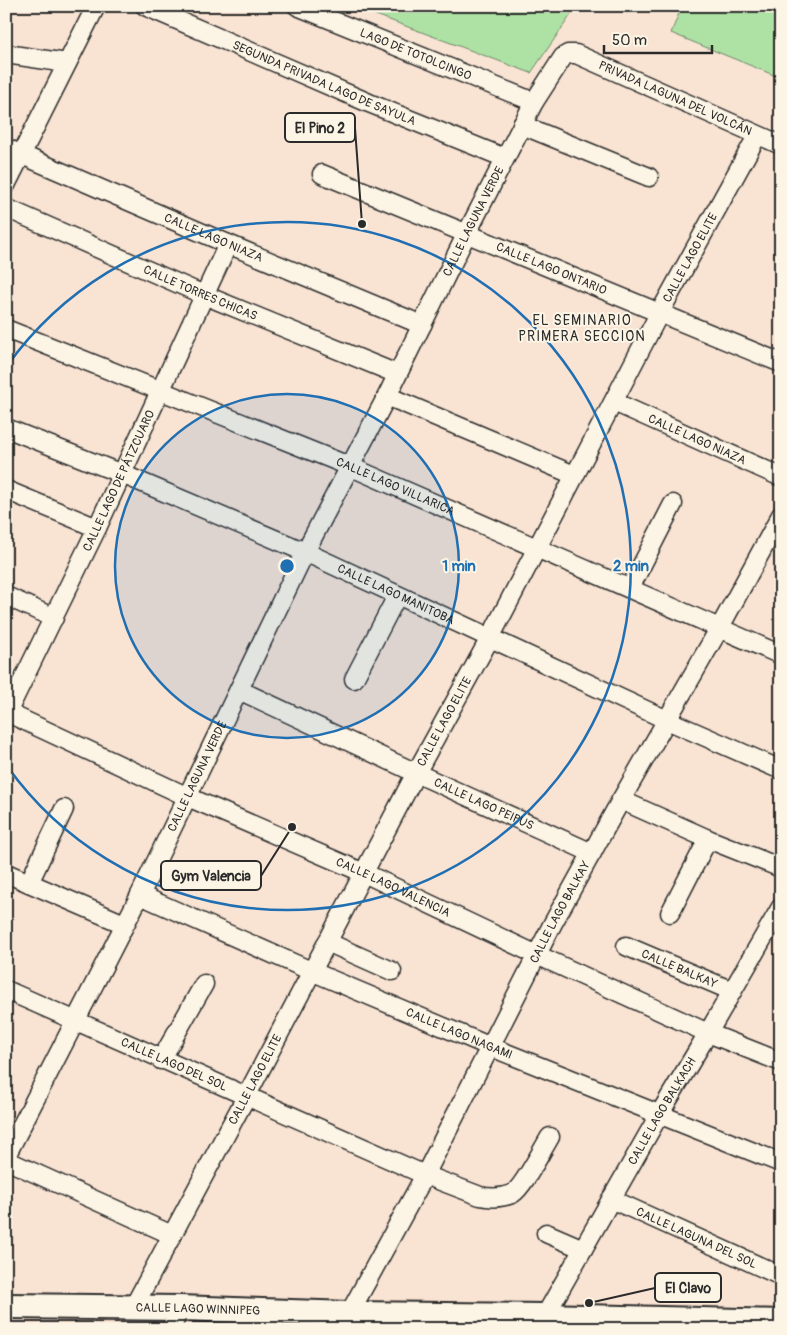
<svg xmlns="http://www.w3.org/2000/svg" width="787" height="1335" font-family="Pangolin,sans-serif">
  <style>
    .green { fill: #aee2a4; stroke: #6c8668 }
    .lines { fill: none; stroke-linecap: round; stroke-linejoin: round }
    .minor-casing { stroke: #2b2b2b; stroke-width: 21 }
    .secondary-casing { stroke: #2b2b2b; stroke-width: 28 }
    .minor { stroke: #fcf5e5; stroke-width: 18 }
    .secondary { stroke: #fcf5e5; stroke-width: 24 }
    .ring { fill: none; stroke: #1f6fb2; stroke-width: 2.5 }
    .labels { text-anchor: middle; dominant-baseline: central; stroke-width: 4; stroke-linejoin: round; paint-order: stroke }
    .street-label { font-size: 12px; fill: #2b2b2b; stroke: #fcf5e5 }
    .neighbourhood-label { font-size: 14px; letter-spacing: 1px; fill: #2b2b2b; stroke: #fcf5e5 }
    .centre { fill: #1f6fb2; stroke: #fcf5e5; stroke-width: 2.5 }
    .ring-label { font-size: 15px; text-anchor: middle; font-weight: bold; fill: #1f6fb2; stroke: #fcf5e5; stroke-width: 4; stroke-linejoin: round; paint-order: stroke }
    .leader { fill: none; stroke: #2b2b2b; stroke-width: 2 }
    .callout-dot { fill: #2b2b2b; stroke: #fcf5e5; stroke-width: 2 }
    .callout { fill: #fcf5e5; stroke: #2b2b2b; stroke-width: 2 }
    .callout-label { font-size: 14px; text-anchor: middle; font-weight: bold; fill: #2b2b2b }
  </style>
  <rect width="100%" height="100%" fill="#f9e3d3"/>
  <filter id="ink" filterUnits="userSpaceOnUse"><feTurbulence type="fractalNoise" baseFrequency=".02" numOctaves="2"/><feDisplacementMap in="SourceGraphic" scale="10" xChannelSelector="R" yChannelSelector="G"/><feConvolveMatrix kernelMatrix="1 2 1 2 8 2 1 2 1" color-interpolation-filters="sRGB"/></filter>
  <g filter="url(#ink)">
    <path class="green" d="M352,6H577L531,73Z
      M682,6H731L781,10V78L671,33Z"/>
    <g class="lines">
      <defs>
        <g id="minor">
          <path id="s1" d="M145,6L369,103L505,158"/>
          <path id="s2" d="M297,6L534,102"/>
          <path d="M6,54L67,63"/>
          <path d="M522,125L649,177"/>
          <path id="s3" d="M6,148L228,244L422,325"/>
          <path id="s4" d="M322,174L781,363"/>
          <path d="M6,185L96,6"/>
          <path id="s5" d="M6,208L204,295L397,374"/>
          <path id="s6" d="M6,329L349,466L781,655"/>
          <path d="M387,396L574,475"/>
          <path id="s7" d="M614,402L781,477"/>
          <path id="s8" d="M6,428L122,474L305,552L667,720L781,770"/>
          <path d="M6,490L97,528"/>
          <path d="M630,588L673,504"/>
          <path d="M6,596L54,618"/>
          <path d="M354,679L397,596"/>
          <path id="s9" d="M239,690L416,773L592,853"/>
          <path id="s10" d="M6,712L188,797L364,873L537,955L708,1033L781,1062"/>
          <path id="s11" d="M6,715L97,528L228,244"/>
          <path d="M621,800L708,839L781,868"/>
          <path d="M6,873L124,924"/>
          <path d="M29,883L64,809"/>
          <path id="s12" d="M140,895L311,971L491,1047L781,1163"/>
          <path d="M670,913L708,839"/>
          <path d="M327,942L392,971"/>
          <path id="s13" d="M626,946L732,991"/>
          <path id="s14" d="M6,990L425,1175L480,1196C490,1198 502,1198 512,1194C523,1188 542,1150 550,1137"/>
          <path d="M161,1060L204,984"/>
          <path id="s15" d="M6,1156L140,895L305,552L387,396L467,233L534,102L563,57L568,54H576L781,145"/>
          <path d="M6,1160L172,1235"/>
          <path id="s16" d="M611,1199L781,1276"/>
          <path d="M546,1233L583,1249"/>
          <path id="s17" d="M133,1308L246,1097L416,773L490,638L659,314L757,136"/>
          <path id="s18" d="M349,1314L425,1175L553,923L621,800L719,629L781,515"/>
          <path id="s19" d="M545,1316L659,1115L708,1033L781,907"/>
          <path d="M171,1329L180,1308"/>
        </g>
        <g id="secondary">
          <path id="s20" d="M6,1306L180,1308L349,1314L545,1316L781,1322"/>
        </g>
      </defs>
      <use href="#minor" class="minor-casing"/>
      <use href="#secondary" class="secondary-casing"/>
      <use href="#minor" class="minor"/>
      <use href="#secondary" class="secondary"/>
    </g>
  </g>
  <circle cx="287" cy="566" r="172" fill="#1f6fb2" fill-opacity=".12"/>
  <g class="ring">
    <circle cx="287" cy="566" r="172"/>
    <path d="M7 366A344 344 0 1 1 7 766"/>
  </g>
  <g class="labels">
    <g class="street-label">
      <text stroke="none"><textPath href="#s2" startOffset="128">LAGO DE TOTOLCINGO</textPath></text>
      <text stroke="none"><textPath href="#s1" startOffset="195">SEGUNDA PRIVADA LAGO DE SAYULA</textPath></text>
      <text stroke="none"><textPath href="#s15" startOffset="1355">PRIVADA LAGUNA DEL VOLCÁN</textPath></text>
      <text stroke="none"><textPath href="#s15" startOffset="1045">CALLE LAGUNA VERDE</textPath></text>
      <text stroke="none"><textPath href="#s3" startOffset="226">CALLE LAGO NIAZA</textPath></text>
      <text stroke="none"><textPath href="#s17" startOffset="1189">CALLE LAGO ELITE</textPath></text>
      <text stroke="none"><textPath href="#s4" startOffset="248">CALLE LAGO ONTARIO</textPath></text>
      <text stroke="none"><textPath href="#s5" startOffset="212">CALLE TORRES CHICAS</textPath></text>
      <text stroke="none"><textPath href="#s7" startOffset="91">CALLE LAGO NIAZA</textPath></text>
      <text stroke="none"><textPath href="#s11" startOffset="260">CALLE LAGO DE PÁTZCUARO</textPath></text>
      <text stroke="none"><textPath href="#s6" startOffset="420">CALLE LAGO VILLARICA</textPath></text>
      <text stroke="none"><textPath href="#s8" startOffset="424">CALLE LAGO MANITOBA</textPath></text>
      <text stroke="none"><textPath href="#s17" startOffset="664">CALLE LAGO ELITE</textPath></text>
      <text stroke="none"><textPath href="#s15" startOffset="425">CALLE LAGUNA VERDE</textPath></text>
      <text stroke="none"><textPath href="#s9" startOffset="270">CALLE LAGO PEIPUS</textPath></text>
      <text stroke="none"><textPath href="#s10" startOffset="425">CALLE LAGO VALENCIA</textPath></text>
      <text stroke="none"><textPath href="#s18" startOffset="454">CALLE LAGO BALKAY</textPath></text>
      <text stroke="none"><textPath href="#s13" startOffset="58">CALLE BALKAY</textPath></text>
      <text stroke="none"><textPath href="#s12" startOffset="348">CALLE LAGO NAGAMI</textPath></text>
      <text stroke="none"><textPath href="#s14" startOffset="184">CALLE LAGO DEL SOL</textPath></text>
      <text stroke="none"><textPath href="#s17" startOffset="259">CALLE LAGO ELITE</textPath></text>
      <text stroke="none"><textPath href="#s19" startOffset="236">CALLE LAGO BALKACH</textPath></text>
      <text stroke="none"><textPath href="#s16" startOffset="94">CALLE LAGUNA DEL SOL</textPath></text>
      <text stroke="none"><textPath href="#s20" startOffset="192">CALLE LAGO WINNIPEG</textPath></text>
    </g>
    <g class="neighbourhood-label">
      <text x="582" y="320">EL SEMINARIO<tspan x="582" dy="16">PRIMERA SECCION</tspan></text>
    </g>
  </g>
  <circle cx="287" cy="566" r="8" class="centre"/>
  <g class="ring-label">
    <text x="459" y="571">1 min</text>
    <text x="631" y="571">2 min</text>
  </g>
  <path class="leader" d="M362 224L355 128M292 827L261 876M589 1303L655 1288"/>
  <g class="callout-dot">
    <circle cx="362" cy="224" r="5"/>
    <circle cx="292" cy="827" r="5"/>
    <circle cx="589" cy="1303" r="5"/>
  </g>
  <g class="callout">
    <rect x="285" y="113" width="70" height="29" rx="5"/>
    <rect x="161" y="861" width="100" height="29" rx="5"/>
    <rect x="655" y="1273" width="66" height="29" rx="5"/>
  </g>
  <g class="callout-label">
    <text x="320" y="133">El Pino 2</text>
    <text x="211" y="881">Gym Valencia</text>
    <text x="688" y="1293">El Clavo</text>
  </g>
  <rect width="787" height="1335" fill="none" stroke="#fcf5e5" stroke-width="25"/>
  <rect x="12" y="12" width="762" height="1310" fill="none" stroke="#2b2b2b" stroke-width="2" filter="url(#ink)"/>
  <path d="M604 45v8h108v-8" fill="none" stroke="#2b2b2b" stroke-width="2.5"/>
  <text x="612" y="45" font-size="15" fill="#2b2b2b" stroke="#fcf5e5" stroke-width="4" paint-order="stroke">50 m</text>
</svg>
